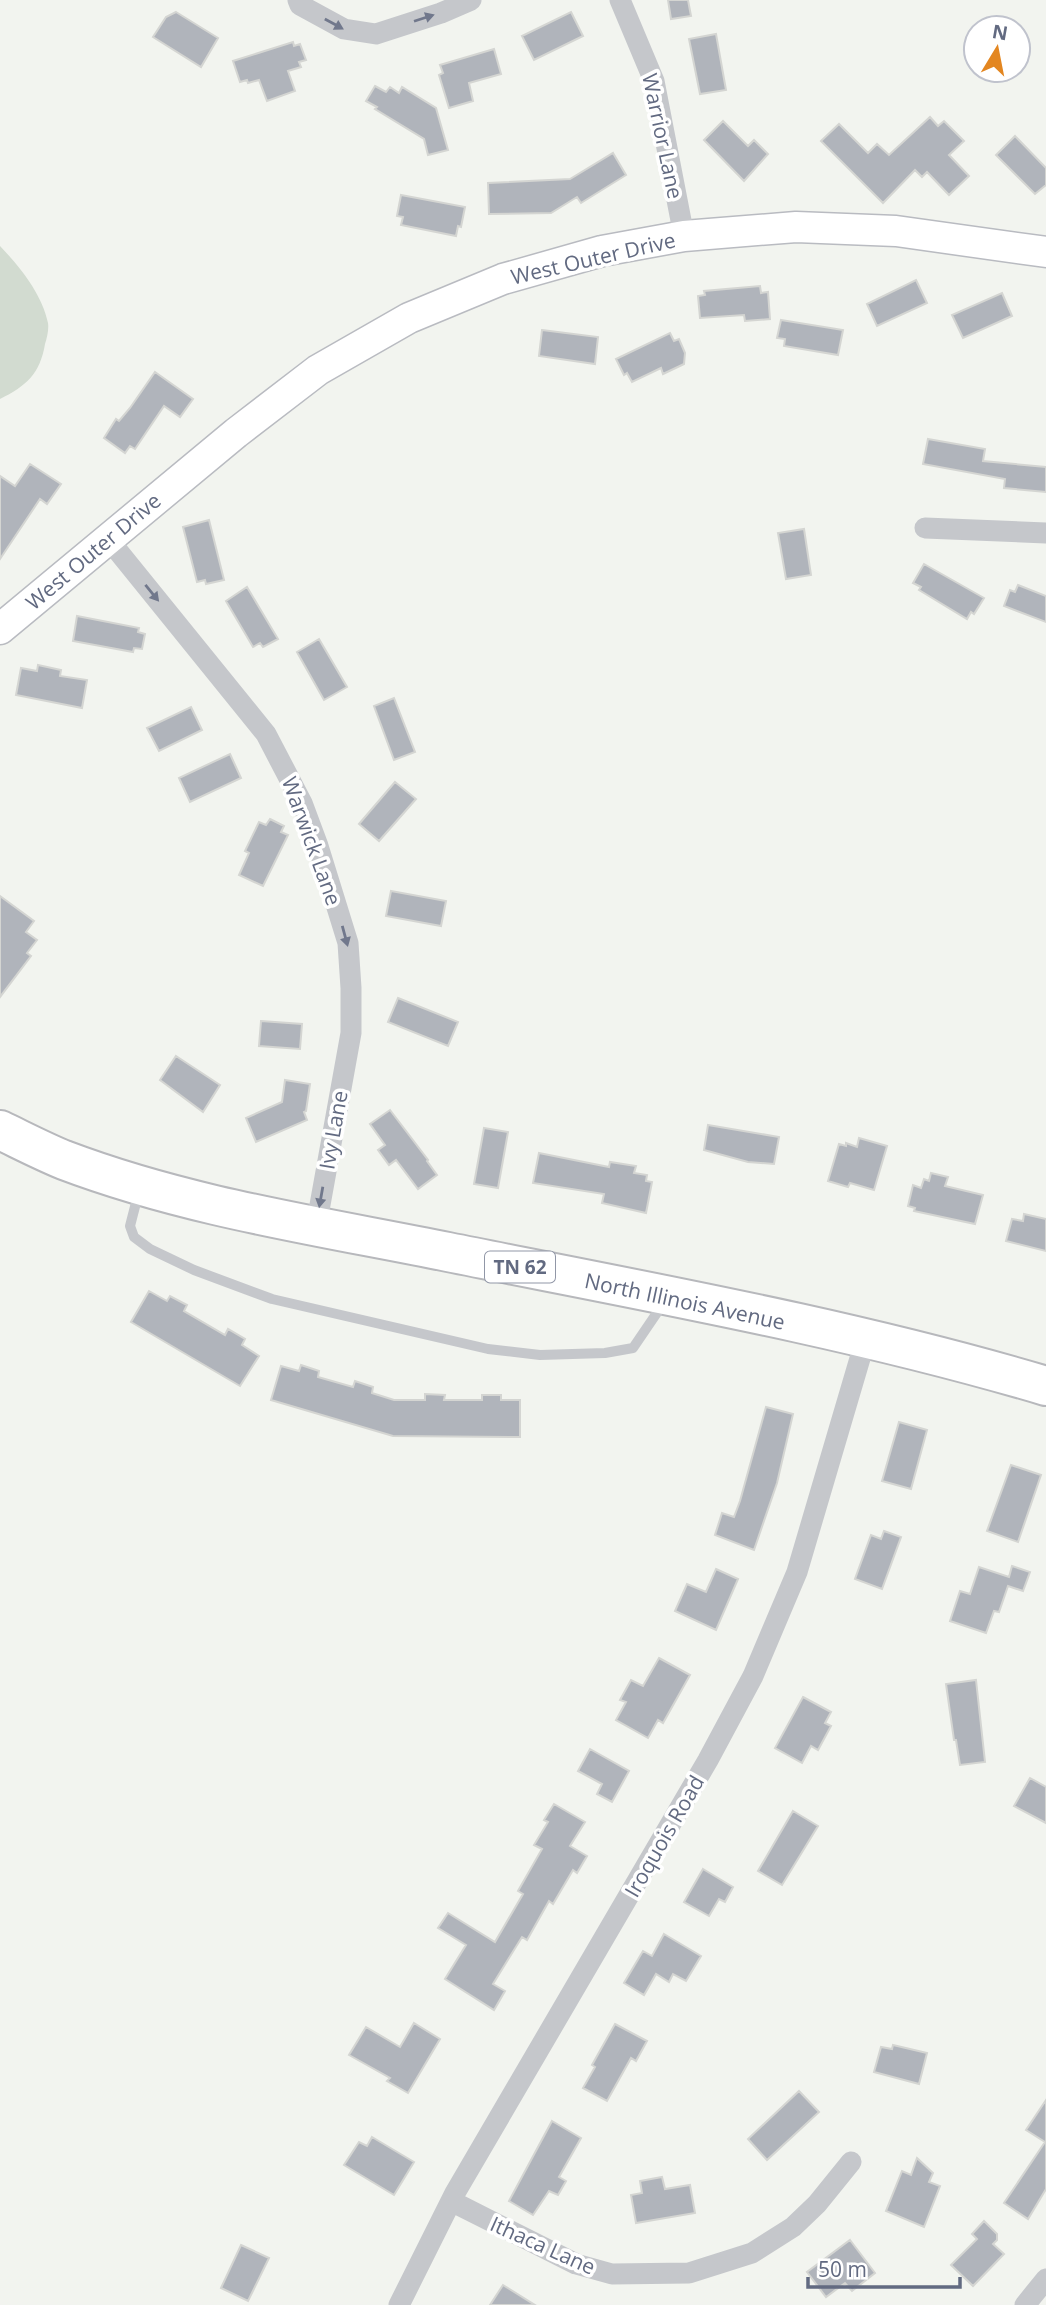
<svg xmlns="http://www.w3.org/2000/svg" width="1046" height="2305" font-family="'Open Sans',sans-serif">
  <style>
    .green { fill: #d2dbd0 }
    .building { fill: #b0b4bb; stroke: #d4d5d2; stroke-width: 2 }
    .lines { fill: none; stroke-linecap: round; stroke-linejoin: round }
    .secondary-casing { stroke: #b9bbc1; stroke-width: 33 }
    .highway-casing { stroke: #b7b8bc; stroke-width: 42 }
    .lane { stroke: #c5c7cb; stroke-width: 10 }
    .street { stroke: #c5c7cb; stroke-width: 21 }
    .secondary { stroke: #fff; stroke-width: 30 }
    .highway { stroke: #fff; stroke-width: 38 }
    .oneway { fill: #71788c }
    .labels { text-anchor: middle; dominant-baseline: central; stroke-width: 7; stroke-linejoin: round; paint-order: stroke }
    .shield { fill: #fff; stroke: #9197a7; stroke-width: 2 }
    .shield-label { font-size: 19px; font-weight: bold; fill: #626a81 }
    .street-label { font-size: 21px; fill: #626a81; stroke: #fff }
  </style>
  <rect width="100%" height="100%" fill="#f2f4ef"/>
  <path class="green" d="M0,246C20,267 42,294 48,323C49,329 47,338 45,344C40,374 26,386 0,399Z"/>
  <path class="building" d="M668,0H688L691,16L671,19Z
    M176,12L218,38L201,67L153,37L166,17Z
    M571,12L583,36L534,60L522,36Z
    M716,34L726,90L700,94L689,39Z
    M293,42L294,46L300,44L306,60L299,62L301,67L288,71L295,91L267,101L259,80L248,83L247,80L240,82L233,61Z
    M494,49L501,74L469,83L473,101L449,108L439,75L443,73L440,65Z
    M375,86L386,92L390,87L399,93L402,87L436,108L448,150L428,155L424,139L375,109L377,107L366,101Z
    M930,117L938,126L944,121L964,141L949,155L969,176L949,195L927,172L922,177L915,170L883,203L821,141L839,124L868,153L877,144L889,155Z
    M723,121L748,146L754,140L768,154L744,181L704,140Z
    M1015,136L1046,168V185L1035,194L996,155Z
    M613,153L626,175L581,203L577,197L551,213L489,214L488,183L570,179Z
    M401,195L465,207L461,227L458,226L456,236L401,225L403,217L397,216Z
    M916,280L927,303L877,326L867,304Z
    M760,286L761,293L768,292L770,319L745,321L744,315L700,318L698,296L705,295L704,291Z
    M1002,293L1012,316L963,338L952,315Z
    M781,320L843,330L838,355L784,346L785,339L777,338Z
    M542,330L598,337L595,364L539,356Z
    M670,333L674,341L679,339L685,353L684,364L663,374L661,368L632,382L627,373L624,375L616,359Z
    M155,372L193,399L180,417L164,406L135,449L130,446L125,453L104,438L116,419L119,421L130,408Z
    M928,439L985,449L983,461L1046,467V492L1004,488L1005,479L923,464Z
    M30,464L61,484L47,504L40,499L0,559V476L15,486Z
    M209,520L224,580L206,584L205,580L197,582L183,527Z
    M804,529L811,575L786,579L778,533Z
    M924,564L984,598L974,614L971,612L967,619L919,590L921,587L913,583Z
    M1018,585L1046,596V622L1004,606L1010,590L1015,592Z
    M247,587L278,639L263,647L260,643L253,647L226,601Z
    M77,616L139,628L138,632L145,634L142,649L134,648L133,652L73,641Z
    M319,639L347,687L324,700L297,652Z
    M38,665L61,670L60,676L87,680L82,708L16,695L21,668L37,671Z
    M394,698L415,752L394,760L374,706Z
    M191,707L202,730L159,751L147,728Z
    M230,754L241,778L190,802L179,778Z
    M395,782L416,799L379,841L359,824Z
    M270,819L284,826L281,832L288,835L263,886L239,875L249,853L245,851L259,822L266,825Z
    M391,891L446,901L441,926L386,916Z
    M0,896L34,921L26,932L37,940L27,953L31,956L0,997Z
    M398,998L458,1022L448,1046L388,1022Z
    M261,1021L302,1024L300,1049L259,1046Z
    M176,1056L220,1085L203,1112L160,1080Z
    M285,1080L310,1084L306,1111L304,1112L307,1120L256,1142L246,1118L282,1102Z
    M390,1110L428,1160L427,1161L437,1175L418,1189L396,1160L389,1165L378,1150L385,1145L370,1124Z
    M708,1125L779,1137L774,1164L748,1162L704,1150Z
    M484,1128L508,1132L498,1188L474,1184Z
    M859,1138L887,1146L874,1190L850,1183L848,1187L828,1181L839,1144L846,1146V1143L857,1147Z
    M539,1153L609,1167L610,1162L636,1166L634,1173L647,1175L646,1181L652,1182L646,1213L602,1203L604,1194L533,1183Z
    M931,1173L948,1177L945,1186L983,1195L975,1224L914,1211L915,1208L908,1206L913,1185L921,1188L924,1179L929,1181Z
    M1024,1214L1046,1219V1251L1006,1241L1012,1219L1023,1221Z
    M149,1291L167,1301L170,1296L187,1305L184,1311L225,1335L228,1329L245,1339L242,1345L259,1356L240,1386L131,1322Z
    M301,1365L319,1371L318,1377L353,1387L355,1381L373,1387L372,1393L394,1400H425V1394L445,1395L444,1400H482V1395H501V1400H520V1437L393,1436L271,1400L281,1366L299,1371Z
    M766,1407L793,1414L777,1483L754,1550L715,1535L722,1513L734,1517L740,1501Z
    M899,1422L927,1430L911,1489L882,1481Z
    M1011,1465L1041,1475L1018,1542L987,1531Z
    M884,1531L901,1537L882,1589L855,1579L871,1535L881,1539Z
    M1012,1566L1030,1572L1023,1591L1008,1586L999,1612L994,1611L986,1633L950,1621L960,1591L970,1594L979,1567L1009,1577Z
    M716,1569L738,1579L716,1630L675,1611L687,1584L706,1592Z
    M659,1658L690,1675L663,1723L658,1720L648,1738L616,1720L626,1702L620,1700L631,1680L643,1686Z
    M976,1680L985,1762L960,1765L956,1740H954L946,1684Z
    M803,1697L831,1712L825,1723L831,1726L818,1750L811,1746L802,1763L775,1748Z
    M590,1749L629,1771L612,1802L597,1794L602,1784L578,1771Z
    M1030,1778L1046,1787V1823L1014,1806Z
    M554,1804L585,1822L570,1846L587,1856L577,1873L573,1870L553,1904L549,1901L527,1940L522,1937L493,1984L505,1991L494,2010L445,1979L466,1945L438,1928L448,1913L495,1942L523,1894L518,1891L542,1849L534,1845L548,1822L544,1820Z
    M793,1811L818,1826L782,1885L758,1871Z
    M703,1869L733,1887L725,1902L719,1899L709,1916L684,1902Z
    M664,1934L701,1956L686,1981L673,1974L669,1982L656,1974L644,1995L624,1983L643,1951L652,1956Z
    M414,2023L440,2039L408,2093L387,2081L390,2078L349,2055L366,2027L400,2047Z
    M615,2024L647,2041L636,2061L631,2058L607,2101L583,2088L595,2067L592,2065Z
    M893,2045L927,2053L919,2084L874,2072L881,2047L892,2049Z
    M799,2091L819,2112L767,2160L748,2139Z
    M1046,2100V2189L1028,2219L1004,2203L1045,2142L1026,2130Z
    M552,2121L581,2138L559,2177L566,2181L558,2195L549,2191L533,2215L509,2201Z
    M372,2137L414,2162L394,2195L344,2165L359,2142L367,2146Z
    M917,2158L933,2173L929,2182L940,2186L924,2227L886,2211L902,2171L911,2175Z
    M662,2177L665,2189L690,2185L695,2213L636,2223L631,2195L642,2193L640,2181Z
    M984,2221L997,2234V2240L993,2244L1004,2254L973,2286L951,2265L977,2239L972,2234Z
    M850,2240L875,2273L852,2291L845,2283L826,2297L807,2272Z
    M241,2245L269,2258L248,2301L221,2288Z
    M503,2285L535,2305H490Z"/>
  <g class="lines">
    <defs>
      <path id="secondary" d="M0,629L236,433L318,370L409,318L503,279L602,251L684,236L796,227L896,231L1046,252"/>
      <path id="highway" d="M0,1130C21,1140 42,1151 64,1160C188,1207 319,1226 448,1252C648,1292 851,1328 1046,1386"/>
    </defs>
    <use href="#secondary" class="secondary-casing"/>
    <use href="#highway" class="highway-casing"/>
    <path class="lane" d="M139,1191L130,1226L134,1237L150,1249L194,1270L272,1299L488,1349L540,1355L605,1353L633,1348L665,1301"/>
    <path class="street" d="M298,0L300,5L344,29L376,34L441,13L471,0
      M620,0L654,81L684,236
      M925,528L1046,533
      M109,540L266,734L302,803L318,846L348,943L351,988V1033L316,1227
      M451,2201L576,2264L612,2274L689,2273L752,2253L793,2227L817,2204L851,2162
      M399,2305L455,2193L708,1760L753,1676L797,1572L866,1338
      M1025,2305L1046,2279"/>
    <use href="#secondary" class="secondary"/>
    <use href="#highway" class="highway"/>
  </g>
  <defs><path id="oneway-solid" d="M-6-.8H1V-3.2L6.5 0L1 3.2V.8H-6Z" transform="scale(1.75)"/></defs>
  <g class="oneway">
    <use href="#oneway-solid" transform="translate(424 18) rotate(-18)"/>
    <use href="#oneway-solid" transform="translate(334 24) rotate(29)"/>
    <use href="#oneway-solid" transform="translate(152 593) rotate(51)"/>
    <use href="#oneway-solid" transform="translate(345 936) rotate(75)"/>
    <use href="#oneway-solid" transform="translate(321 1197) rotate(100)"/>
  </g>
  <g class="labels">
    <rect class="shield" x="485" y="1251.5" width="70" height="31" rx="5"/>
    <g class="shield-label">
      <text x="520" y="1267">TN 62</text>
    </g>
    <g class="street-label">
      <text transform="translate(663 136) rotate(78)">Warrior Lane</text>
      <text transform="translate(593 258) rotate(-13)">West Outer Drive</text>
      <text transform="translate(93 551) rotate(-40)">West Outer Drive</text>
      <text transform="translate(312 841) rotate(70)">Warwick Lane</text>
      <text transform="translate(333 1130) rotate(-80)">Ivy Lane</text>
      <text transform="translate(685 1301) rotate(12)">North Illinois Avenue</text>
      <text transform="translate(664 1836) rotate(-60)">Iroquois Road</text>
      <text transform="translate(543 2245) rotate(24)">Ithaca Lane</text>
    </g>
  </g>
  <g transform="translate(997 49) rotate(10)"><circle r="33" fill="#ffffff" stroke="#c0c3cd" stroke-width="2"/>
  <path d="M0-5L12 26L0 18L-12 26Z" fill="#e38620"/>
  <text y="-10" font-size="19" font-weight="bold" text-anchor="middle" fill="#626a81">N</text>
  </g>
  <path d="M808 2277v10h152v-10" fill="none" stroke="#626a81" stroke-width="3.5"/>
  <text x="818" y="2277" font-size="21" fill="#626a81" stroke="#ffffff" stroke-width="5" paint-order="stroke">50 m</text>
</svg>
